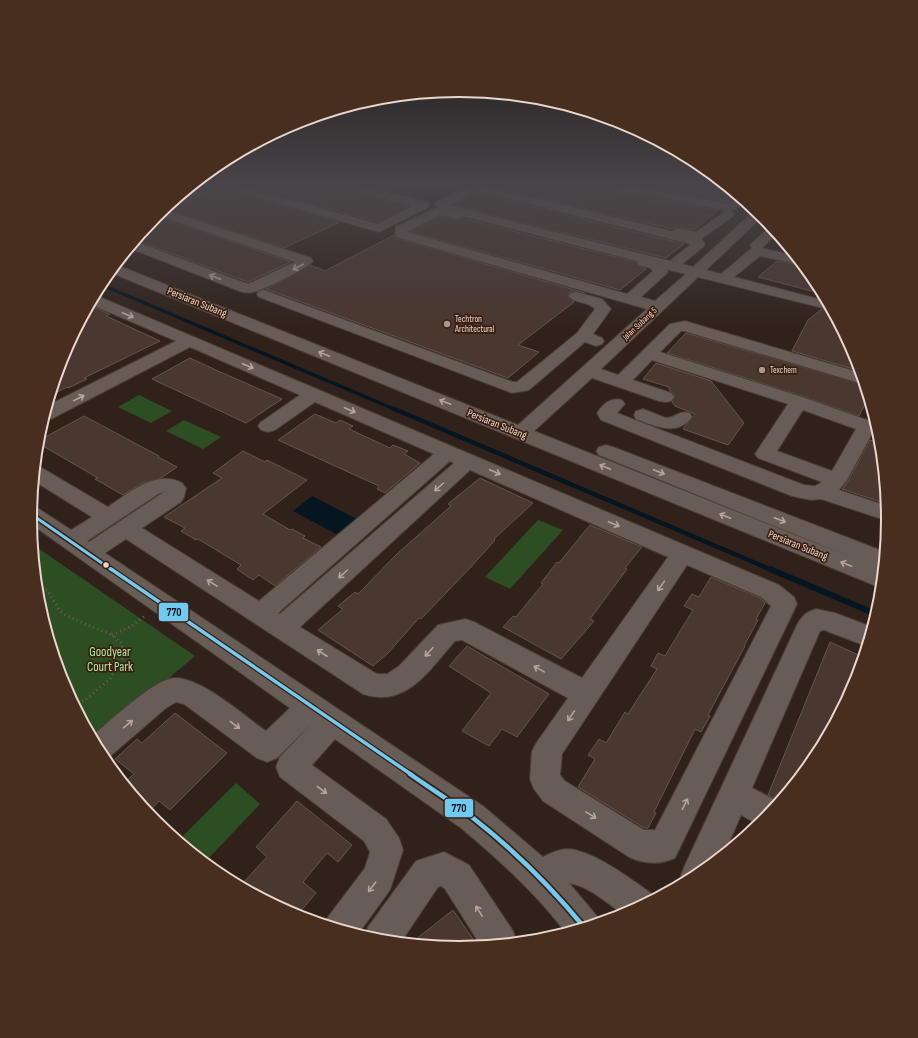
<svg xmlns="http://www.w3.org/2000/svg" width="918" height="1038" font-family="'Sofia Sans Condensed',sans-serif">
  <style>
    .green { fill: #2d4e23 }
    .water { fill: #051621 }
    .lines { fill: none; stroke-linecap: round; stroke-linejoin: round }
    .stream-far2 { stroke: #051621; stroke-width: 3.5 }
    .stream-far1 { stroke: #051621; stroke-width: 4.5 }
    .stream { stroke: #051621; stroke-width: 6 }
    .building { fill: #4a372f; stroke: #63554f }
    .minor-tunnel { stroke: #4c3d35; stroke-width: 13; stroke-dasharray: 13 6; stroke-linecap: butt }
    .minor-casing { stroke: #4a3c36; stroke-width: 2 }
    .path-far1 { stroke: #695e59; stroke-width: 2.5; stroke-dasharray: 1 3; stroke-linecap: butt }
    .path { stroke: #695e59; stroke-width: 3; stroke-dasharray: 1 3.5; stroke-linecap: butt }
    .minor { fill: #685c56; fill-rule: evenodd }
    .bus-1-far2-casing { stroke: #3a1f10; stroke-width: 6 }
    .bus-1-far1-casing { stroke: #3a1f10; stroke-width: 6 }
    .bus-1-casing { stroke: #3a1f10; stroke-width: 8 }
    .bus-1-far2 { stroke: #71caf2; stroke-width: 3 }
    .bus-1-far1 { stroke: #71caf2; stroke-width: 3.5 }
    .bus-1 { stroke: #71caf2; stroke-width: 4.5 }
    .oneway { stroke: #b5a59d }
    .poi-dot { fill: #a8978e; stroke: #3a1f10; stroke-width: 1.5 }
    .bus-dot { fill: #e9d6cc; stroke: #3a1f10; stroke-width: 1.5 }
    .labels { text-anchor: middle; dominant-baseline: central; stroke-width: 3.5; stroke-linejoin: round; paint-order: stroke }
    .far-poi-label { font-size: 9px; fill: #e9d6cc; stroke: #3a1f10; text-anchor: start }
    .far-street-label { font-size: 9px; fill: #e9d6cc; stroke: #3a1f10 }
    .street-label { font-size: 11px; fill: #e9d6cc; stroke: #3a1f10 }
    .near-park-label { font-size: 13px; fill: #aaeb9c; stroke: #3a1f10 }
    .rim { fill: none; stroke: #e9d6cc; stroke-width: 2 }
    .line-badge { stroke: #3a1f10; stroke-width: 1.5 }
    .pale-badge-label { font-size: 11px; text-anchor: middle; font-weight: bold; fill: #111 }
  </style>
  <rect width="100%" height="100%" fill="#30221a"/>
  <path class="green" d="M139,395L172,411L151,423L118,407Z
    M184,420L221,437L203,449L166,431Z
    M538,520L563,530L510,589L485,577Z
    M32,544L195,656L94,741L63,683L38,602Z
    M236,783L260,804L205,862L178,841Z"/>
  <path class="water" d="M312,496L357,519L338,535L293,511Z"/>
  <g class="lines">
    <path class="stream-far2" d="M100,284L394,409"/>
    <path class="stream-far1" d="M392,408L772,570"/>
    <path class="stream" d="M770,569L876,614"/>
  </g>
  <path class="building" d="M243,185H338L340,188L408,206L378,222Z
    M486,185H594L597,188L632,196L638,194L717,211L694,230L678,227L672,229Z
    M642,185H725L737,195L727,202Z
    M221,188H222L340,222L284,248L167,209Z
    M477,193L684,244L666,258L453,205Z
    M156,216H157L291,262L248,282L135,240Z
    M440,217L457,220L462,218L636,262L638,266L646,269L620,290L411,232Z
    M394,235L396,238L585,293L576,291L570,292L568,296L574,302L518,345L539,352L508,378L266,289L310,265L325,271Z
    M777,261L803,266L816,281L823,294L758,277Z
    M89,305L110,314L106,316L160,341L84,378L87,379L68,388L67,387L50,396L63,355Z
    M822,309L832,311L855,355L860,371L792,351L808,320Z
    M686,333L865,385L868,398L859,416L805,397L667,353Z
    M190,358L218,371L282,399L246,423L152,379Z
    M656,363L711,381L744,423L728,445L683,429L695,414L675,406L672,402L675,396L670,391L669,387L643,379Z
    M315,414L336,423L340,420L353,426L349,429L390,448L393,445L408,451L404,454L420,463L385,493L377,489L379,486L278,440Z
    M84,416L159,456L158,457L177,467L161,478L143,483L123,495L95,479L98,478L38,443V441Z
    M870,440L881,444L887,504L842,489L848,481Z
    M243,451L265,462L267,460L307,480L263,514L290,530L292,529L305,536L303,538L321,547L275,586L259,575L253,580L237,569L241,565L198,539L196,540L181,531L185,528L164,517L222,478L213,473Z
    M480,478L533,503L494,539L495,540L470,568L421,619L419,618L388,653L373,666L318,630L343,609L338,606L355,592L358,594L398,553L451,506L448,504Z
    M590,525L642,547L625,568L627,569L590,619L594,621L561,659L503,627L513,616L516,617L543,584L541,583L557,562L559,563Z
    M711,577L760,598L765,603L756,619L758,620L744,646H745L708,715L710,716L701,732L695,729L654,812L656,813L648,828H644L578,787L595,759L588,755L599,739L606,743L625,712L628,714L657,669L651,666L658,653L665,656L693,610L684,606L692,594L699,597Z
    M830,642L863,657L855,683L816,758L780,801L768,795Z
    M467,646L549,694L517,737L502,729L489,746L462,731L491,693L449,666Z
    M175,713L227,753L170,810L159,801L148,813L124,783L134,774L115,759L137,739L142,743Z
    M297,801L352,845L338,862L327,853L303,882L316,893L299,913L288,903L283,909L240,886L267,857L256,847Z
    M453,910L478,946L459,948L411,943Z"/>
  <g class="lines">
    <path class="minor-tunnel" d="M632,192L667,200"/>
    <defs>
      <path id="minor" d="M211,185L216,188L214,190L177,204H170L182,194Z
        M220,185H238L378,224L412,206L340,187L339,185H357L427,202L429,205L427,208L379,232L222,187Z
        M472,185H481L672,231L678,228L696,232L726,211L638,192L636,194L632,195L597,187L595,185H636L727,204L739,196L746,202L731,211L734,214L732,217L701,239L705,244L703,247L682,264L693,267L755,210L763,216L706,270L721,274L752,248L750,246L752,243L771,226L777,233L762,248L795,256L802,265L760,256L734,277L826,301L831,310L698,277L601,369L618,375L670,324L685,321L861,373L864,384H863L684,331H681L660,352L805,398L867,420L874,418L878,429L874,430L847,480L839,490L887,506L888,521L821,499L811,500L792,496L601,420L597,413C603,404 611,397 622,400L625,404L617,413L804,485L815,486L822,482L758,458L755,454L788,404L652,360L633,380L671,393L674,397L671,401L665,402L659,401L592,378L534,431L858,560L599,455L596,451L599,447L606,445L613,447L885,552L883,569L877,567L883,570L881,588L109,272L115,265H117L518,425L647,309L396,237L395,234L396,227L438,207L435,204L437,201ZM477,191L691,244L670,261L449,205ZM440,215L457,219L462,216L637,261L638,265L650,268L653,271L627,294L407,232ZM666,269L686,274L655,301L641,297L666,274L668,271ZM803,410L856,429L832,471L777,451Z
        M163,209L311,258L313,261C307,269 268,287 257,291C252,293 247,293 242,292L129,248L134,242H137L248,284L295,262L157,215Z
        M264,290L513,382H517L577,333L595,309C588,301 574,304 569,296L571,293L576,292L602,299L611,309L593,334L602,338L604,341L602,344L596,346L585,342L529,390L512,393L259,297L257,294L259,291Z
        M95,295L779,585L794,597L797,604L675,858C660,865 644,864 629,857L543,801L534,789L530,779L532,751L537,742L568,698L462,640L455,641C430,669 406,709 363,694L126,539L105,553L483,806L543,857C551,853 559,849 567,849C593,850 631,879 652,894L654,899L624,915C607,903 590,887 569,883L596,915L600,922L566,933C536,893 499,860 461,828L335,739L312,765L386,819L399,838L403,850L390,890L358,934L324,924L328,917L365,868L370,852L364,841L280,777L276,767L280,757L312,723L277,758L267,762L257,758L184,704L176,702L166,708L108,758L104,760L91,737C108,723 154,679 174,678C201,677 243,715 266,731L290,708L31,524V507L39,509L71,530L92,517L34,481L35,467L42,468L108,507C129,493 156,469 182,483L186,488L184,497L181,502L142,528L259,601L434,454L315,402L275,430L268,432L261,430L258,426L261,422L300,395L190,347L51,419L43,420L47,406L176,341L90,304ZM450,461L454,463L280,614L278,613ZM470,470L668,557L582,678L474,622L465,619L438,625L399,666L387,674H377L300,627ZM164,492L89,542L87,541L158,494ZM687,565L761,597L771,606L655,830H644L565,781L560,775L562,754Z
        M643,409L666,418C676,418 677,410 690,413L692,417C678,437 655,426 636,419L634,415L636,411Z
        M816,609L835,613L872,627L866,646L824,630L820,631L752,788L779,802L759,825L741,815L724,854L697,876L684,883L681,875L686,863L797,625C802,616 806,612 816,609Z
        M444,852L469,865L513,931L517,942L481,946L445,889L441,886L438,887L401,942L375,940L365,937L368,927L416,861Z"/>
    </defs>
    <use href="#minor" class="minor-casing"/>
    <path class="path-far1" d="M33,552L39,548"/>
    <path class="path" d="M37,588L47,590L59,610L67,616L112,635L121,643L125,655L110,679L85,700L74,705
      M112,635L132,626L146,615"/>
    <use href="#minor" class="minor"/>
    <defs>
      <path id="bus-1-far2" d="M31,514L112,570"/>
      <path id="bus-1-far1" d="M111,569L412,775"/>
      <path id="bus-1" d="M410,774C431,789 453,802 473,818C514,850 551,887 584,927"/>
    </defs>
    <use href="#bus-1-far2" class="bus-1-far2-casing"/>
    <use href="#bus-1-far1" class="bus-1-far1-casing"/>
    <use href="#bus-1" class="bus-1-casing"/>
    <use href="#bus-1-far2" class="bus-1-far2"/>
    <use href="#bus-1-far1" class="bus-1-far1"/>
    <use href="#bus-1" class="bus-1"/>
  </g>
  <defs><path id="oneway-shaft" d="M-6 0H5M1.5-3L5.5 0L1.5 3" fill="none" stroke-width="1.6" stroke-linecap="round" stroke-linejoin="round"/></defs>
  <g class="oneway">
    <use href="#oneway-shaft" transform="translate(298 267) rotate(153)"/>
    <use href="#oneway-shaft" transform="translate(215 277) rotate(-159)"/>
    <use href="#oneway-shaft" transform="translate(128 315) rotate(23)"/>
    <use href="#oneway-shaft" transform="translate(324 354) rotate(-158)"/>
    <use href="#oneway-shaft" transform="translate(248 366) rotate(23)"/>
    <use href="#oneway-shaft" transform="translate(79 398) rotate(-27)"/>
    <use href="#oneway-shaft" transform="translate(445 402) rotate(-158)"/>
    <use href="#oneway-shaft" transform="translate(350 410) rotate(23)"/>
    <use href="#oneway-shaft" transform="translate(605 467) rotate(-158)"/>
    <use href="#oneway-shaft" transform="translate(495 472) rotate(23)"/>
    <use href="#oneway-shaft" transform="translate(659 472) rotate(21)"/>
    <use href="#oneway-shaft" transform="translate(439 487) rotate(138)"/>
    <use href="#oneway-shaft" transform="translate(725 516) rotate(-158)"/>
    <use href="#oneway-shaft" transform="translate(780 520) rotate(21)"/>
    <use href="#oneway-shaft" transform="translate(614 524) rotate(23)"/>
    <use href="#oneway-shaft" transform="translate(846 564) rotate(-158)"/>
    <use href="#oneway-shaft" transform="translate(343 574) rotate(138)"/>
    <use href="#oneway-shaft" transform="translate(212 583) rotate(-148)"/>
    <use href="#oneway-shaft" transform="translate(661 586) rotate(125)"/>
    <use href="#oneway-shaft" transform="translate(429 652) rotate(132)"/>
    <use href="#oneway-shaft" transform="translate(322 653) rotate(-147)"/>
    <use href="#oneway-shaft" transform="translate(539 669) rotate(-151)"/>
    <use href="#oneway-shaft" transform="translate(571 716) rotate(124)"/>
    <use href="#oneway-shaft" transform="translate(128 724) rotate(-40)"/>
    <use href="#oneway-shaft" transform="translate(235 725) rotate(37)"/>
    <use href="#oneway-shaft" transform="translate(322 790) rotate(37)"/>
    <use href="#oneway-shaft" transform="translate(685 804) rotate(-64)"/>
    <use href="#oneway-shaft" transform="translate(591 815) rotate(32)"/>
    <use href="#oneway-shaft" transform="translate(372 887) rotate(127)"/>
    <use href="#oneway-shaft" transform="translate(479 911) rotate(-122)"/>
  </g>
  <linearGradient id="sky" x2="0" y2="1"><stop stop-color="#1a130e"/><stop offset="0.56" stop-color="#484449"/><stop offset="1" stop-color="#484449" stop-opacity="0"/></linearGradient>
  <rect width="918" height="330" fill="url(#sky)"/>
  <g class="poi-dot">
    <circle cx="447" cy="324" r="4"/>
    <circle cx="762" cy="370" r="4"/>
  </g>
  <circle class="bus-dot" cx="106" cy="565" r="3.5"/>
  <g class="labels">
    <g class="far-poi-label">
      <text x="455" y="319">Techtron<tspan x="455" dy="10">Architectural</tspan></text>
      <text x="770" y="370">Texchem</text>
    </g>
    <g class="far-street-label">
      <text transform="translate(640 324) rotate(-43)">Jalan Subang 5</text>
    </g>
    <g class="street-label">
      <text transform="translate(197 302) rotate(22)">Persiaran Subang</text>
      <text transform="translate(497 424) rotate(22)">Persiaran Subang</text>
      <text transform="translate(798 545) rotate(22)">Persiaran Subang</text>
    </g>
    <g class="near-park-label">
      <text x="110" y="652">Goodyear<tspan x="110" dy="15">Court Park</tspan></text>
    </g>
  </g>
  <path d="M0 0H918V1038H0ZM37 519a422 422 0 1 1 844 0a422 422 0 1 1-844 0Z" fill="#482e1f" fill-rule="evenodd"/>
  <path class="rim" d="M37 519a422 422 0 1 1 844 0a422 422 0 1 1-844 0Z"/>
  <g class="line-badge">
    <rect x="158" y="602" width="31" height="20" rx="4" fill="#71caf2"/>
    <rect x="444" y="798" width="30" height="20" rx="4" fill="#71caf2"/>
  </g>
  <g class="pale-badge-label">
    <text x="174" y="616">770</text>
    <text x="459" y="812">770</text>
  </g>
</svg>
